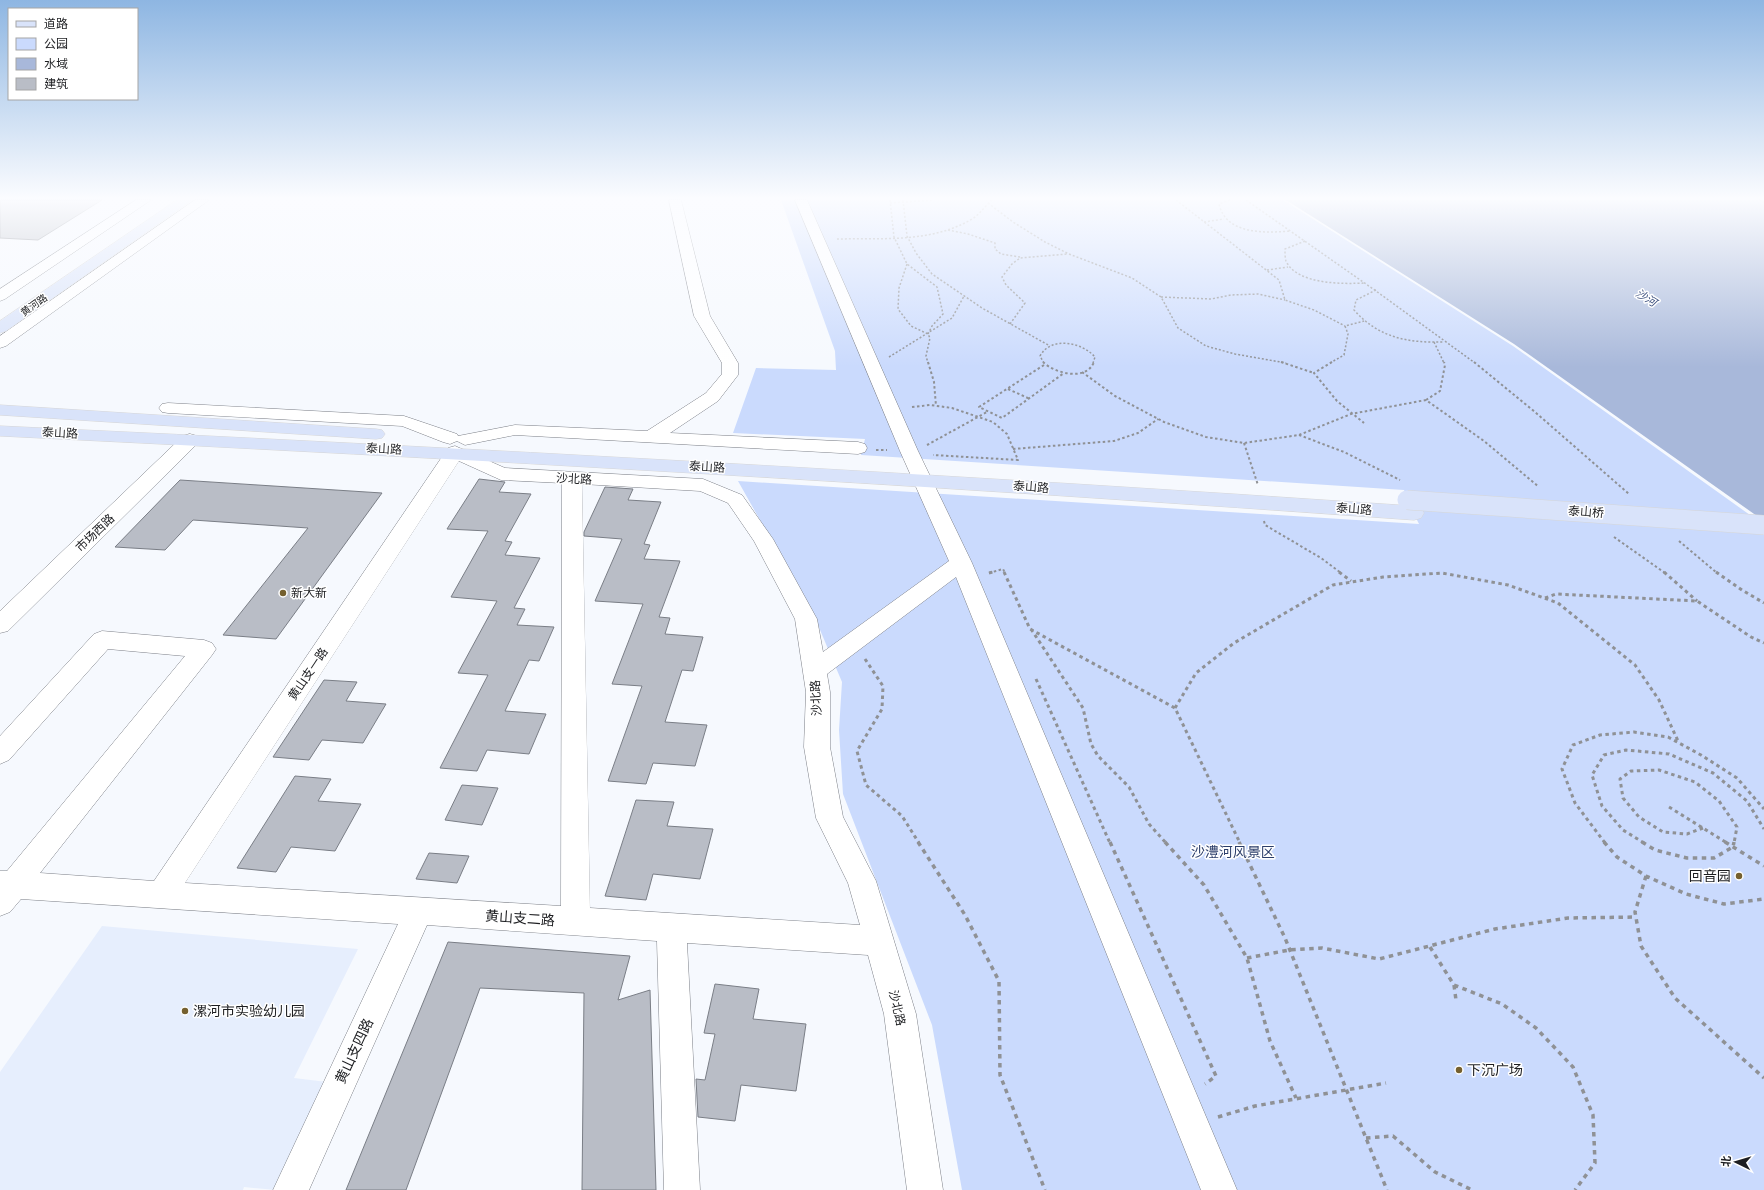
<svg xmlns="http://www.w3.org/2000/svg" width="1764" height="1190" font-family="Raleway,'Noto Sans SC',sans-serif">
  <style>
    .built { fill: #e6eefd }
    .green { fill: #cadafd }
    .water { fill: #a8b8da }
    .building { fill: #b9bdc6; stroke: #7a7e86 }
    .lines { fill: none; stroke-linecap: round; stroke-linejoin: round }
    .minor-casing { stroke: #7d8088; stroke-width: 1 }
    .major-casing { stroke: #d6d6d7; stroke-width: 1 }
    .path-far3 { stroke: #8f9195; stroke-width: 1.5; stroke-dasharray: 2 2; stroke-linecap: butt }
    .path-far2 { stroke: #8f9195; stroke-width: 2; stroke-dasharray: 2.5 2.5; stroke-linecap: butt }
    .path-far1 { stroke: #8f9195; stroke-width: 3; stroke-dasharray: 3.5 3.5; stroke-linecap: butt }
    .path { stroke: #8f9195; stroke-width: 3.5; stroke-dasharray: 4.5 4.5; stroke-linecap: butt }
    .minor { fill: #fff; fill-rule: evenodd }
    .major { fill: #d9e3fa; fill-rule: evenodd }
    .major-bridge-casing { stroke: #d6d6d7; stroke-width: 20; stroke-linecap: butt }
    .major-bridge { stroke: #d9e3fa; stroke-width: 19 }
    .poi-dot { fill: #75602f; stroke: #fff; stroke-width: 1.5 }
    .labels { text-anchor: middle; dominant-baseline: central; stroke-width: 3; stroke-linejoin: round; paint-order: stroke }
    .far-street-label { font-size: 10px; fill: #1d1e21; stroke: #fff }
    .far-water-label { font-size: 11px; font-style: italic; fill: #394d7c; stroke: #fff }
    .street-label { font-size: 12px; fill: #1d1e21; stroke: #fff }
    .poi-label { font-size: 12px; fill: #1d1e21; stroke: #fff; text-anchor: start }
    .near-park-label { font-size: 14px; fill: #2a3d6a; stroke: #fff }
    .near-poi-label { font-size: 14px; fill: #1d1e21; stroke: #fff; text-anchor: start }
    .near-street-label { font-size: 14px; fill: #1d1e21; stroke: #fff }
  </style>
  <rect width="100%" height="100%" fill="#f6f9fe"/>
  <path class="built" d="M102,926L358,949L294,1078L327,1082L276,1190L244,1187L243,1190H0V1072Z"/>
  <path class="green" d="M781,200H1283L1513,346L1764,525V1190H962L932,1025L843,794L839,730L842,682L815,618L738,481L1419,524L1410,506L1404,490L861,455L865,439L733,433L756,368L836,370L835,351Z"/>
  <path class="water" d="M1286,200H1764V521L1514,344Z"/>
  <path class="building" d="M0,200H102L38,240L0,238Z
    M479,479L505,482L499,492L531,494L505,541L512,542L505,555L540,558L514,608L525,609L517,625L554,627L539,661L529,660L505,711L546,714L529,754L487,750L477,771L440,768L488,675L458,673L497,601L451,597L488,531L447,529Z
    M180,480L382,493L276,639L223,635L308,528L193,520L165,550L115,547Z
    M605,487L633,489L628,500L661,502L644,544L650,545L644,559L680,561L659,617L670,618L665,634L703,637L693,671L682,670L665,722L707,725L695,766L653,763L646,784L608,781L642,686L612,684L643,604L595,601L622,539L584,536V532Z
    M324,680L357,682L346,701L386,704L363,743L322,740L309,760L273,757Z
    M295,776L331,779L318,801L361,804L335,851L291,847L276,872L237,868Z
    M462,785L498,788L482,825L445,820Z
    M636,800L674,802L667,826L713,829L700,879L653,874L646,900L605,896Z
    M429,853L469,856L457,883L416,879Z
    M448,942L630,956L618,1000L650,990L656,1190H582L584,993L480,988L406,1190H346Z
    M715,984L759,989L753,1019L806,1024L796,1091L741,1085L735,1121L698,1117L696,1079L705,1080L715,1034L704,1033Z"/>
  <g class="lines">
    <defs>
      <path id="minor" d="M136,200H151L5,299L0,301V289Z
        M195,200H209L6,346L0,348V336Z
        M669,200H681L710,316L738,363V375L718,401L670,433L858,442L865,444L867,448L865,452L858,454L515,435L465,445L457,441L450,444L443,442L402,426L168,413L162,412L159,408L162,404L168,403L404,416L457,434L458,436L515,425L647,431L706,393L722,374V363L694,316Z
        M795,200H807L918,451L972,563L1237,1190H1201L956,577L827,674L830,692V747L843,817L876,881L916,1014L943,1190H907L884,1014L868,955L687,943L700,1190H664L657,941L427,925L309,1190H273L398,924L21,899L10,912L0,916V871H7L185,656L108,649L9,760L0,764V736L94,634L102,631L204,640L212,643L216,649L212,655L40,873L154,881L448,448L455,446L505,468L703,479L742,495L773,539L817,619L823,652L949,561L900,451ZM459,461L501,480L562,483L561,906L185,883ZM582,484L700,491L728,503L754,541L795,619L806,692L804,747L816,818L848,883L860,925L590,908Z
        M190,434L197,436L199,440L197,444L8,631L0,633V611L183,436Z"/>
      <path id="major" d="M177,200H192L6,331L0,333V321Z
        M0,405L376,429L382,430L385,434L382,438L376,439L0,415Z
        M0,426C472,448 943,474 1414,506L1421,508L1424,513L1421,518L1414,520C943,486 472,459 0,436Z"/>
    </defs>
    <use href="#minor" class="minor-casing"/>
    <use href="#major" class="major-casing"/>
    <path class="path-far3" d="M890,200L894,237L907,264L937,287L943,314L932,326L928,334
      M903,200L907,236L916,253L932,274L982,308L1050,346
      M1176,200L1279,280L1285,300L1314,310L1345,326
      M1230,200L1219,204C1226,235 1265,233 1291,231
      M1246,200L1376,291L1475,363
      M1759,200L1764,202
      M890,203L934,200
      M988,203L1013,222L1045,242L1069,254L1132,278L1161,297L1178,328L1206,346L1235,354L1286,363
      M1204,222L1224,219
      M948,230L968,234L995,243V249L1001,254L1020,257
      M837,239C882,238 932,243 972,219C980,214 985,206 992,200
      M1305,241L1285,249C1285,253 1285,258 1286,261C1297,285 1344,284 1365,283
      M907,264L899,288L898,309L911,326L928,334L930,338L926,356L928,363
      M1267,270L1288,267
      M1376,290L1356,300L1354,310C1379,338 1408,343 1444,342
      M1161,297L1211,299L1231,295L1258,294L1285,300
      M1010,324L1025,303L1006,285L1002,277L1012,264L1020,258L1068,254
      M1434,342L1444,363
      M889,357L952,318L964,296
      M1044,363L1040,356C1051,336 1082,342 1095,357L1093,363
      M1330,363L1344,355L1348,334L1345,326L1364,321"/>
    <path class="path-far2" d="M928,362L934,382L936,406
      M1043,362C1054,373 1086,382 1094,362
      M1281,362L1314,373
      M1332,362L1314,373L1337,401L1364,423
      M1474,362L1535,412L1629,494
      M1044,365L979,407L1002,418L1064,373
      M1082,372L1115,396L1164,422L1206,437L1244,443L1299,435L1351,414L1426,400L1484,441L1539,487
      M1008,389L1030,399
      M1426,400L1440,391L1445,365L1444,362
      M912,407L930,405L952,408L993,422L1007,434L1018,460L933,455
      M1299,435L1344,452L1400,480
      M1244,443L1258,485
      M927,445L987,412
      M1013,449L1114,441L1138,433L1158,419
      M876,450H887
      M1264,521L1265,525L1321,558L1341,573
      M1614,537L1665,573
      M1679,541L1717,573
      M989,573L1003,569L1005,573"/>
    <path class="path-far1" d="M1004,572L1030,629L1175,708L1240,843
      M1339,572L1351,581
      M1664,572L1697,601
      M1716,572L1742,590L1764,603
      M989,573L993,572
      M1545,598L1556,594L1697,601L1751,637L1764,643
      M1031,629L1083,708L1091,744L1098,756L1129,787L1149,824L1166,843
      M865,659L883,686L882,709L857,751L866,785L902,816L919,843
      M1036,679L1110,843
      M1175,708L1196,673L1234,643L1333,585L1383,577L1442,573L1508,585L1558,603L1635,665L1659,700L1679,743
      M1669,807L1727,843
      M1703,828L1687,834L1663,832L1639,817L1623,798L1620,779L1631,771L1659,770L1695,782L1719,801L1737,827L1734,843
      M1605,843L1575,803L1562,769L1573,745L1600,735L1634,732L1668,737L1701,755L1737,778L1764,809
      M1644,843L1623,830L1602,806L1592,775L1604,755L1626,750L1669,754L1713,773L1747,801L1764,829"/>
    <path class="path" d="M918,842L965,915L999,981L1000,1075L1045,1190
      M1110,842L1216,1076L1205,1084
      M1165,842L1204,885L1247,958L1270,1041L1296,1098
      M1239,842L1285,938L1387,1190
      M1604,842L1617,857L1646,876L1686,894L1724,904L1764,899
      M1642,842L1655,850L1687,858H1714L1733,847L1734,842
      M1725,842L1764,866
      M1646,876L1635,912L1641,946L1675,998L1764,1078
      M1430,947L1454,985L1502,1004L1536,1028L1573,1067L1593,1115L1595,1163L1575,1190
      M1247,958L1289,950L1322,948L1379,959L1495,929L1568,918L1636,917
      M1454,985L1456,1000
      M1218,1117L1255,1106L1386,1083
      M1366,1138L1393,1136L1435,1172L1472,1190"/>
    <use href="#minor" class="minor"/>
    <use href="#major" class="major"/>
    <defs>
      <path id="major-bridge" d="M1407,500L1764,525"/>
    </defs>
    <use href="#major-bridge" class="major-bridge-casing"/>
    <use href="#major-bridge" class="major-bridge"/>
  </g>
  <linearGradient id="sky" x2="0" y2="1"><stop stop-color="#8eb6e2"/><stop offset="0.54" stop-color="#fbfcff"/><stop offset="1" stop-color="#fbfcff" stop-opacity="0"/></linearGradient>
  <rect width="1764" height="367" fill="url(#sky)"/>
  <g class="poi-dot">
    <circle cx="283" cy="593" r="4"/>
    <circle cx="1739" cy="876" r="4"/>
    <circle cx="185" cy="1011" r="4"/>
    <circle cx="1459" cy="1070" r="4"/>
  </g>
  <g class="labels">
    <g class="far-street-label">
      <text transform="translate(34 305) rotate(-35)">黄河路</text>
    </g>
    <g class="far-water-label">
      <text transform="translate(1646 298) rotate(32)">沙河</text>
    </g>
    <g class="street-label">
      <text transform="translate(60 433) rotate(3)">泰山路</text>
      <text transform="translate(384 449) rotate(3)">泰山路</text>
      <text transform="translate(707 467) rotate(3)">泰山路</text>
      <text transform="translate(574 479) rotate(3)">沙北路</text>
      <text transform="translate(1031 487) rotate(4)">泰山路</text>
      <text transform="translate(1354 509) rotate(4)">泰山路</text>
      <text transform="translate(1586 512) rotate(4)">泰山桥</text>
      <text transform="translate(95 533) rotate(-44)">市场西路</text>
      <text transform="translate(308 674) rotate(-56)">黄山支一路</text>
      <text transform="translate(816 698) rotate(-93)">沙北路</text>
      <text transform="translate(897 1008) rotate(77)">沙北路</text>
    </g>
    <g class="poi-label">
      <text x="291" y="593">新大新</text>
    </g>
    <g class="near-park-label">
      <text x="1233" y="852">沙澧河风景区</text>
    </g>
    <g class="near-poi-label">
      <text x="1731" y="876" text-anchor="end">回音园</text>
      <text x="193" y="1011">漯河市实验幼儿园</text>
      <text x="1467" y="1070">下沉广场</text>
    </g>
    <g class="near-street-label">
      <text transform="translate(520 918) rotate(4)">黄山支二路</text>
      <text transform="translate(354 1051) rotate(-65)">黄山支四路</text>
    </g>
  </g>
  <rect x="8" y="8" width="130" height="92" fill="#ffffff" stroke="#a5a5a6"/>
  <rect x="16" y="21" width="20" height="6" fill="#d9e3fa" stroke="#a5a5a6"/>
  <text x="44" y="28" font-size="12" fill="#1d1e21">道路</text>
  <rect x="16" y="38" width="20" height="12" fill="#cadafd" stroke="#a5a5a6"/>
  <text x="44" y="48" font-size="12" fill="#1d1e21">公园</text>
  <rect x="16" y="58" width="20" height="12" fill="#a8b8da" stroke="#a5a5a6"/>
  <text x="44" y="68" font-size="12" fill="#1d1e21">水域</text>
  <rect x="16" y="78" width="20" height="12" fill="#b9bdc6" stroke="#a5a5a6"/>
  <text x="44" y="88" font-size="12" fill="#1d1e21">建筑</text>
  <g transform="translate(1736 1162) rotate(275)" stroke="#ffffff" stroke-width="3" paint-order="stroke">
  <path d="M0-3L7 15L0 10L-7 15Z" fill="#1d1e21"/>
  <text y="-6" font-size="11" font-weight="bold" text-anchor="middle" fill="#1d1e21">北</text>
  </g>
</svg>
